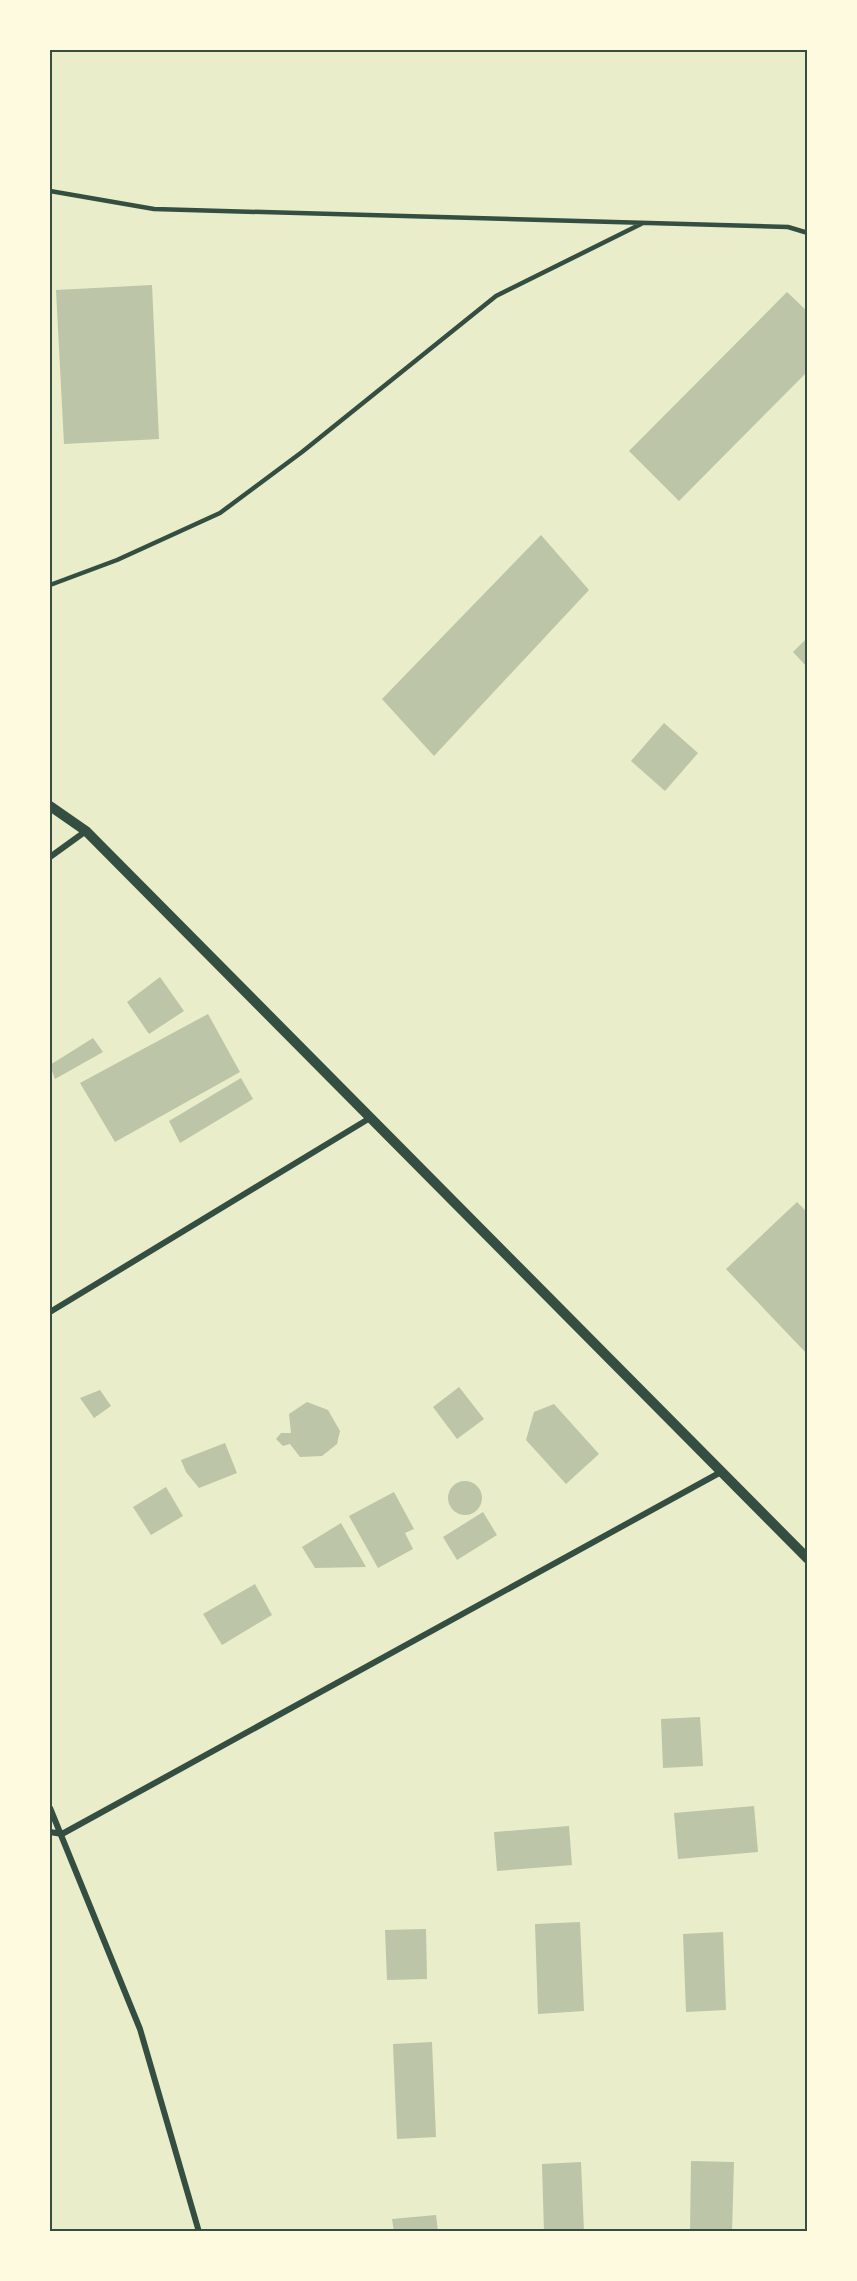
<svg xmlns="http://www.w3.org/2000/svg" width="857" height="2281" font-family="Literata,serif">
  <style>
    .building { fill: #bcc5a7 }
    .lines { fill: none; stroke-linecap: round; stroke-linejoin: round }
    .service { stroke: #344e41; stroke-width: 4.5 }
    .minor { stroke: #344e41; stroke-width: 6 }
    .tertiary { stroke: #344e41; stroke-width: 10 }
    .neatline { fill: none; stroke: #344e41; stroke-width: 2 }
  </style>
  <rect width="100%" height="100%" fill="#e9edc9"/>
  <path class="building" d="M152,285L159,439L64,444L56,290Z
    M787,292L808,312V371L679,501L629,451Z
    M541,535L589,590L434,756L382,699Z
    M808,637V668L793,652Z
    M664,723L698,753L665,791L631,761Z
    M160,977L184,1011L149,1034L127,1002Z
    M208,1014L240,1072L115,1142L80,1083Z
    M93,1038L103,1052L55,1079L50,1065Z
    M241,1078L253,1099L180,1143L169,1121Z
    M797,1202L808,1213V1355L726,1269Z
    M459,1387L484,1419L457,1439L433,1407Z
    M100,1390L111,1406L94,1418L80,1398Z
    M307,1402L328,1410L340,1431L337,1444L322,1456L300,1457L290,1444L283,1446L276,1439L281,1433H291L289,1414Z
    M554,1404L599,1454L566,1484L526,1440L534,1412Z
    M225,1443L237,1473L199,1488L186,1472L181,1460Z
    M448 1498a17 17 0 1 1 34 0a17 17 0 1 1-34 0Z
    M166,1487L183,1516L151,1535L133,1507Z
    M394,1492L414,1529L405,1533L413,1549L378,1568L349,1516Z
    M483,1512L497,1535L457,1560L443,1537Z
    M341,1523L366,1567L315,1568L302,1547Z
    M255,1584L272,1615L222,1645L203,1614Z
    M700,1717L703,1766L663,1768L661,1719Z
    M754,1806L758,1852L678,1859L674,1813Z
    M569,1826L572,1865L497,1871L494,1832Z
    M580,1922L584,2011L538,2014L535,1924Z
    M426,1929L427,1979L387,1980L385,1930Z
    M723,1932L726,2010L686,2012L683,1934Z
    M432,2042L436,2137L397,2139L393,2044Z
    M691,2161L734,2162L732,2232H690Z
    M581,2162L584,2232H544L542,2164Z
    M436,2215L438,2232H394L392,2219Z"/>
  <g class="lines">
    <path class="service" d="M50,191L154,209L788,227L808,233
      M50,585L117,560L220,513L302,452L496,296L641,224"/>
    <path class="minor" d="M50,857L86,831
      M50,1312L370,1118
      M50,1808L140,2029L199,2232
      M50,1832L62,1834L721,1472"/>
    <path class="tertiary" d="M50,806L86,831L808,1559"/>
  </g>
  <rect width="857" height="2281" fill="none" stroke="#fefae0" stroke-width="102"/>
  <rect x="51" y="51" width="755" height="2179" class="neatline"/>
</svg>
